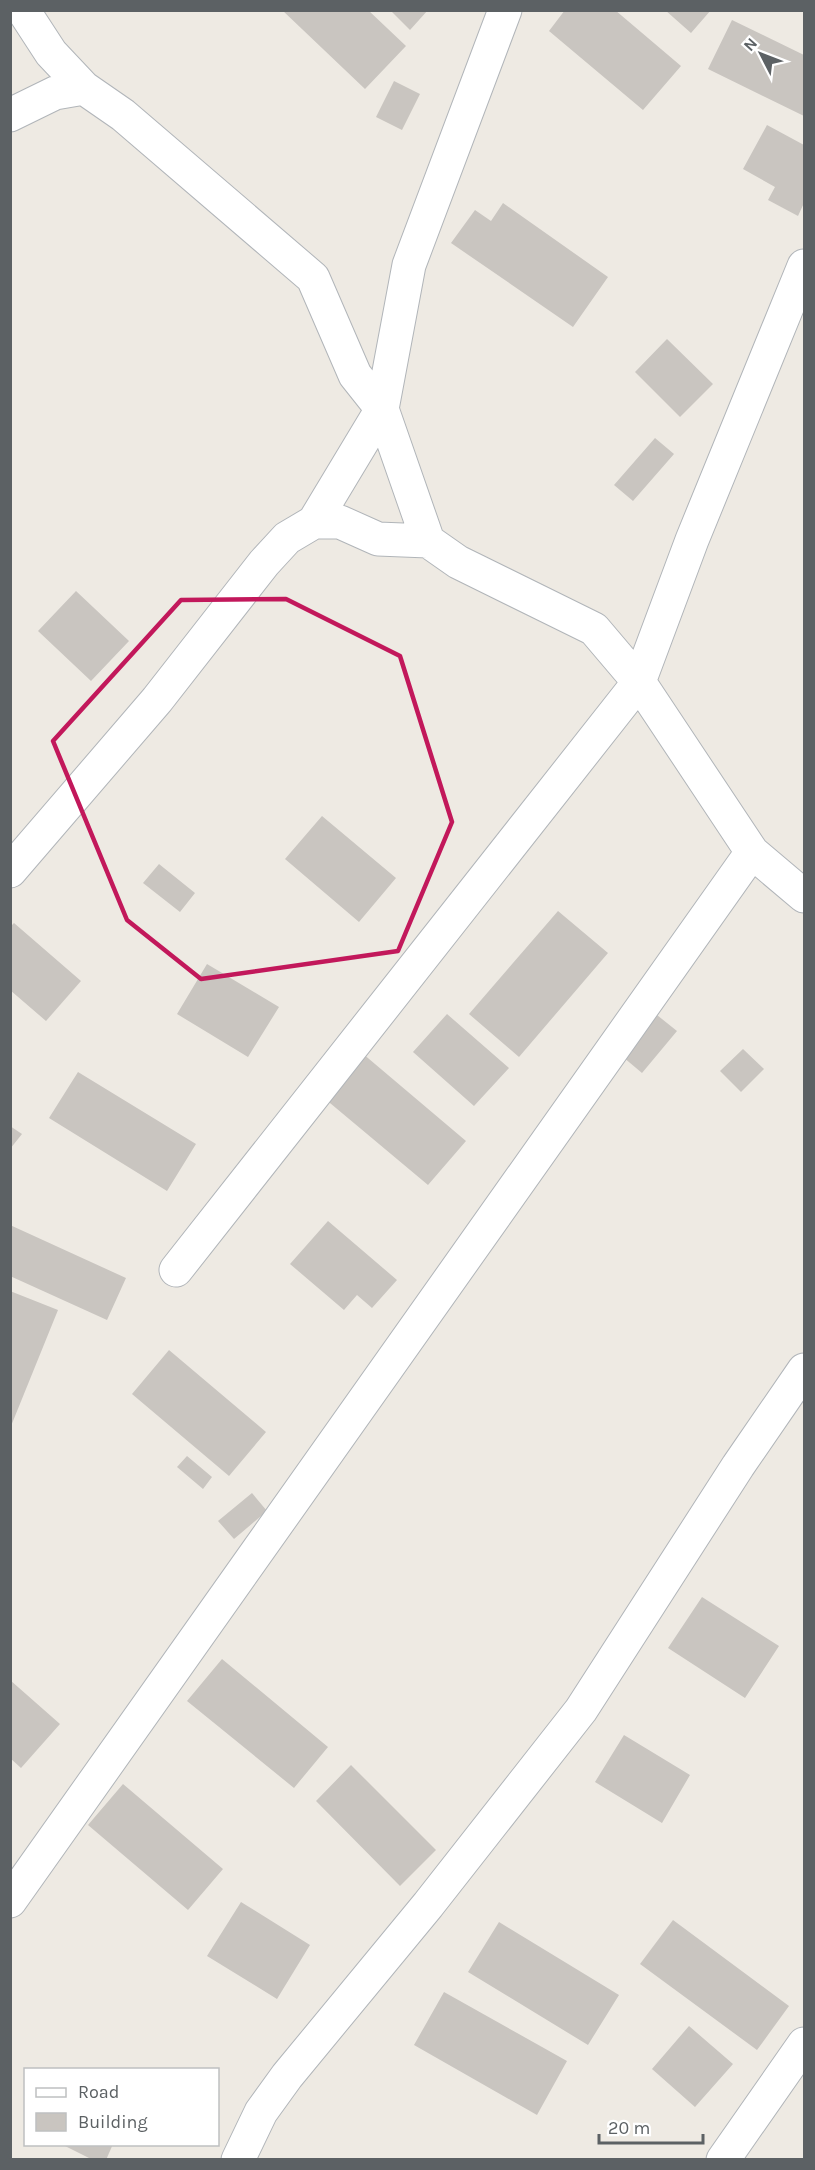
<svg xmlns="http://www.w3.org/2000/svg" width="815" height="2170" font-family="Karla,sans-serif">
  <style>
    .building { fill: #c9c5c0 }
    .lines { fill: none; stroke-linecap: round; stroke-linejoin: round }
    .minor-casing { stroke: #b1b5b9; stroke-width: 35 }
    .minor { stroke: #fff; stroke-width: 33 }
    .marked { fill: none; stroke: #c2185b; stroke-width: 4.5; stroke-linejoin: round }
  </style>
  <rect width="100%" height="100%" fill="#eeeae3"/>
  <path class="building" d="M282,10H368L406,46L365,89Z
    M390,10H428L410,30Z
    M565,10H615L681,66L643,110L549,31Z
    M665,10H711L691,33Z
    M732,20L804,55V116L708,69Z
    M394,81L420,94L402,130L376,117Z
    M767,125L804,145V203L798,216L768,200L775,187L743,169Z
    M503,203L608,277L573,327L451,243L475,210L491,221Z
    M667,339L713,384L680,417L635,372Z
    M655,438L674,454L633,501L614,485Z
    M76,591L129,641L91,681L38,631Z
    M322,816L396,878L359,922L285,859Z
    M159,864L195,893L180,912L143,883Z
    M558,911L608,953L519,1057L469,1014Z
    M14,923L81,981L46,1021L10,990V927Z
    M207,964L279,1007L248,1057L177,1014Z
    M447,1014L509,1068L474,1106L413,1052Z
    M657,1015L677,1031L642,1073L623,1057Z
    M743,1049L764,1069L741,1092L720,1071Z
    M362,1053L466,1141L428,1185L324,1098Z
    M78,1072L196,1144L167,1191L49,1118Z
    M10,1126L22,1134L10,1149Z
    M328,1221L397,1280L372,1308L357,1295L344,1310L290,1264Z
    M10,1225L126,1278L107,1320L10,1276Z
    M10,1291L58,1310L11,1426H10Z
    M169,1350L266,1432L229,1476L132,1394Z
    M187,1456L212,1477L203,1489L177,1467Z
    M252,1493L267,1511L234,1539L218,1521Z
    M702,1597L779,1646L745,1698L668,1648Z
    M222,1659L328,1747L294,1788L187,1701Z
    M10,1680L60,1724L21,1768L10,1758Z
    M624,1735L690,1775L662,1823L595,1782Z
    M351,1765L436,1850L400,1886L316,1801Z
    M123,1784L223,1869L188,1910L88,1825Z
    M241,1902L310,1945L277,1999L207,1956Z
    M673,1920L789,2006L757,2050L640,1964Z
    M499,1922L619,1995L588,2045L468,1972Z
    M444,1992L567,2061L537,2115L414,2045Z
    M689,2026L733,2064L695,2107L652,2069Z
    M61,2144H113L106,2160H93Z"/>
  <g class="lines">
    <defs>
      <path id="minor" d="M23,10L51,53L84,88
        M10,115L55,93L84,88L123,115L313,278L355,375L382,409L314,522
        M428,541L382,409L409,265L505,10
        M10,871L157,700L264,563L287,538L314,522H340L378,539L428,541L458,562L594,629L639,682L752,852
        M176,1270L639,682L692,540L804,266
        M10,1901L752,852L804,896
        M238,2160L261,2112L287,2076L428,1905L581,1710L738,1466L804,1370
        M723,2160L804,2044"/>
    </defs>
    <use href="#minor" class="minor-casing"/>
    <use href="#minor" class="minor"/>
  </g>
  <path class="marked" d="M286,599L400,656L452,822L398,951L201,979L127,920L53,741L181,600Z"/>
  <rect width="815" height="2170" fill="none" stroke="#5c6164" stroke-width="24"/>
  <rect x="24" y="2068" width="195" height="78" fill="#ffffff" stroke="#bec0c1" stroke-width="1.5"/>
  <rect x="36" y="2088" width="30" height="9" fill="#ffffff" stroke="#bec0c1" stroke-width="1.5"/>
  <text x="78" y="2098" font-size="18" fill="#5c6164">Road</text>
  <rect x="36" y="2113" width="30" height="18" fill="#c9c5c0" stroke="#bec0c1" stroke-width="1.5"/>
  <text x="78" y="2128" font-size="18" fill="#5c6164">Building</text>
  <g transform="translate(761 54) rotate(312)" stroke="#ffffff" stroke-width="4.5" paint-order="stroke">
  <path d="M0-4.5L10 22L0 15L-10 22Z" fill="#5c6164"/>
  <text y="-9" font-size="16" font-weight="bold" text-anchor="middle" fill="#5c6164">N</text>
  </g>
  <path d="M599 2134v9h104v-9" fill="none" stroke="#5c6164" stroke-width="3"/>
  <text x="608" y="2134" font-size="18" fill="#5c6164" stroke="#ffffff" stroke-width="4.5" paint-order="stroke">20 m</text>
</svg>
